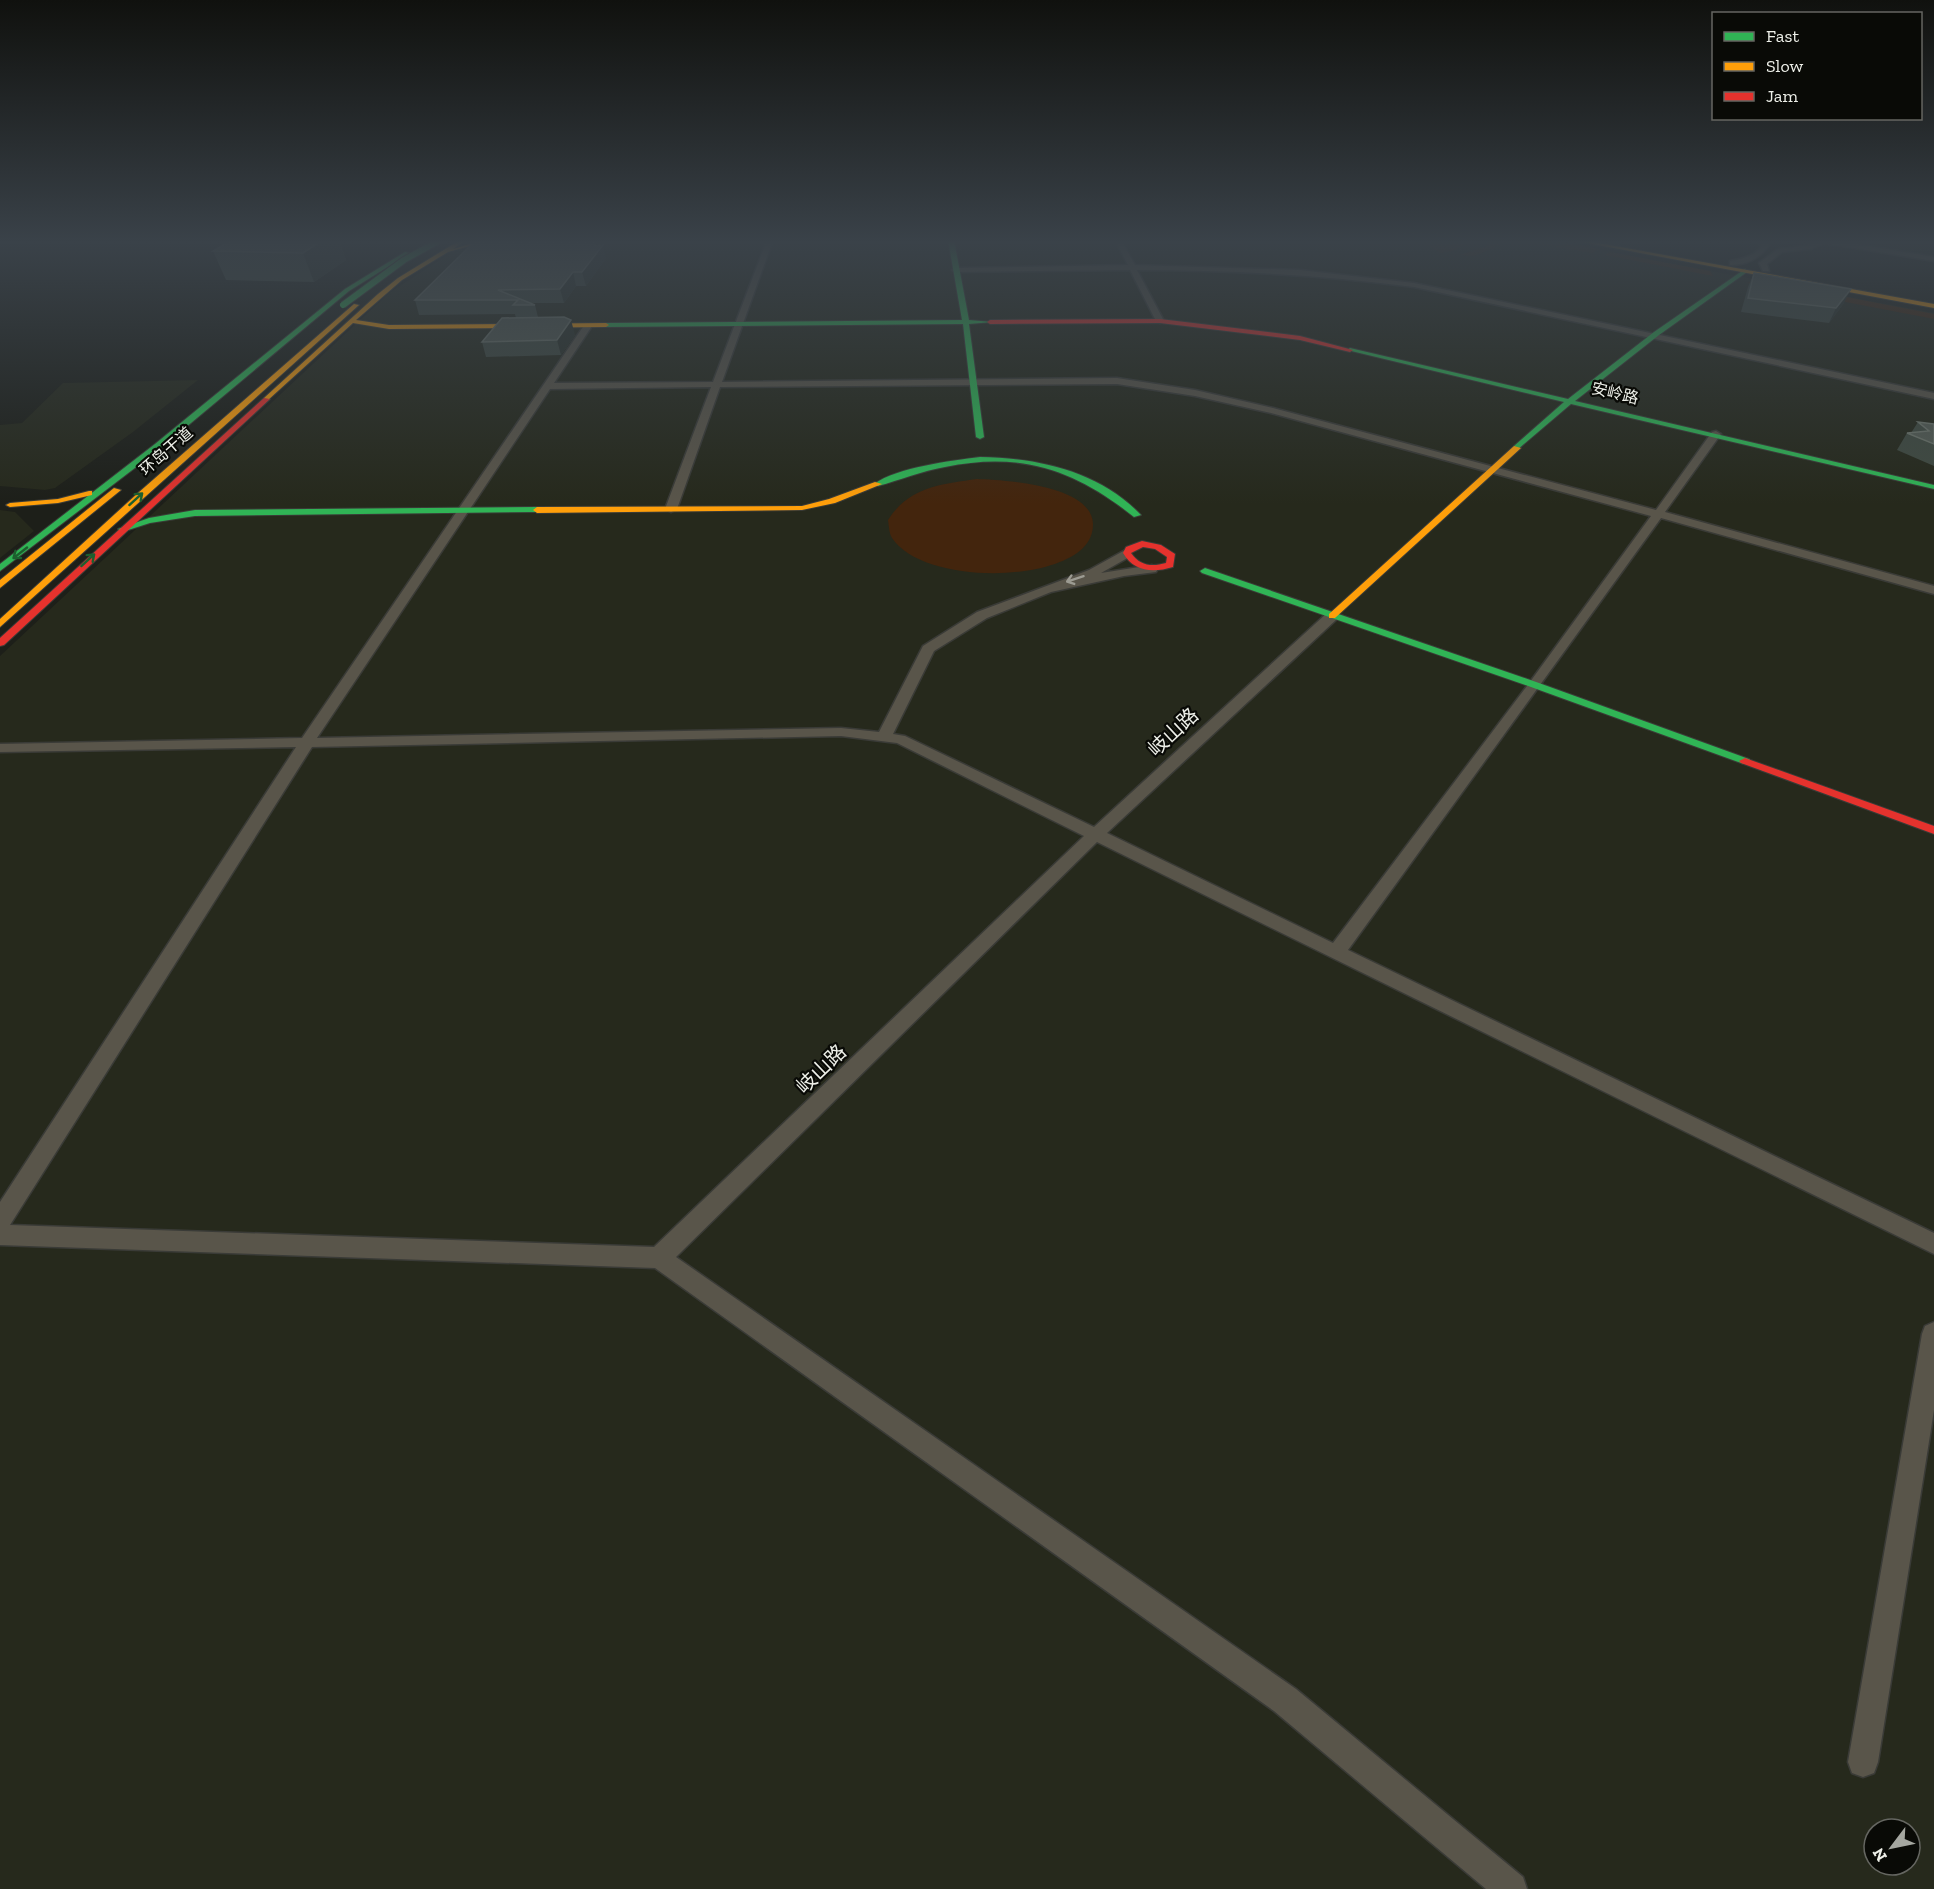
<svg xmlns="http://www.w3.org/2000/svg" width="1934" height="1889" font-family="'Zilla Slab','Noto Sans SC',serif">
  <style>
    .built { fill: #26291c; fill-rule: evenodd }
    .green { fill: #43250d }
    .lines { fill: none; stroke-linecap: round; stroke-linejoin: round }
    .secondary-tunnel { stroke: #3c3e38; stroke-width: 11; stroke-dasharray: 11 5; stroke-linecap: butt }
    .street-casing { stroke: #3a3b37; stroke-width: 3 }
    .fast-casing { stroke: #3a3b37; stroke-width: 2 }
    .slow-casing { stroke: #3a3b37; stroke-width: 2 }
    .jam-casing { stroke: #3a3b37; stroke-width: 2 }
    .street { fill: #59554a; fill-rule: evenodd }
    .fast { fill: #30b455; fill-rule: evenodd }
    .slow { fill: #ff9f0a; fill-rule: evenodd }
    .jam { fill: #e5322d; fill-rule: evenodd }
    .fast-bridge-casing { stroke: #3a3b37; stroke-width: 8; stroke-linecap: butt }
    .fast-bridge { stroke: #30b455; stroke-width: 6 }
    .wall { fill: #404a41 }
    .shaded-wall { fill: #2a3129 }
    .building { fill: #535b53; stroke: #6b736a; stroke-width: 1.5 }
    .oneway { stroke: #1c5f2e }
    .oneway2 { stroke: #9c9b92 }
    .labels { text-anchor: middle; dominant-baseline: central; stroke-width: 4.5; stroke-linejoin: round; paint-order: stroke }
    .far-street-label { font-size: 16px; fill: #eef0e9; stroke: #090a06 }
    .street-label { font-size: 20px; fill: #eef0e9; stroke: #090a06 }
  </style>
  <rect width="100%" height="100%" fill="#1d1f19"/>
  <path class="built" d="M762,240H1546L1934,313V1889H0V656L389,293L454,251L505,242ZM1874,1829H1910V1865H1874Z
    M1934,240V256L1842,241L1844,240Z
    M198,380L133,432L55,488L45,490L0,486V425L22,423L63,383Z
    M0,510L15,512L34,531L0,558Z"/>
  <path class="green" d="M1404,240H1467V241L1456,250L1441,253L1425,244Z
    M1493,240H1551L1599,249L1592,253L1511,240L1474,256L1460,255L1487,246Z
    M1610,252L1710,271L1713,276L1605,255Z
    M1758,280L1934,314V319L1747,283Z
    M977,479C1004,480 1092,485 1093,524C1093,533 1090,541 1083,548C1046,584 921,582 892,538C889,533 889,526 888,520C909,487 941,484 977,479Z"/>
  <g class="lines">
    <path class="secondary-tunnel" d="M1594,240L1621,245"/>
    <defs>
      <path id="street" d="M767,240H773L722,382L1117,378L1195,390L1273,408L1656,510L1712,432L1716,431L1721,434L1665,512L1934,586V594L1661,518L1348,950L1934,1233V1254L1097,842L676,1257L1296,1689L1523,1877L1527,1889H1486L1274,1711L655,1268L0,1245V1202L296,747L0,752V744L302,738L585,324L592,326L554,383L713,382ZM1117,384L1195,396L1271,413L1651,516L1530,682L1333,943L1107,833L1337,619L1338,616L1337,613H1327L1094,827L905,736L893,734L934,651L987,618L1051,592L1124,576L1156,572L1158,569L1152,565L1101,573L1131,556V550L1127,549L1089,570L977,612L923,646L879,732L841,728L317,738L550,389L711,387L665,509L671,512L677,509L720,387ZM841,736L897,743L1084,836L654,1247L10,1225L312,747Z
        M1115,240H1121L1135,265L1300,270L1414,283L1934,393V399L1414,287C1322,275 1230,270 1137,270L1164,321L1160,323L1156,321L1130,270L956,272L952,270L956,268L1128,265Z
        M1756,240H1763L1769,245C1761,258 1746,265 1730,265V261C1743,259 1754,256 1762,246Z
        M1818,240H1833L1934,257V261L1824,243L1811,249L1782,252L1767,264L1769,271H1763L1759,263L1778,249L1809,245Z
        M1934,1322V1410L1878,1762L1874,1773L1863,1777L1852,1773L1848,1762L1922,1334L1925,1326Z"/>
      <path id="fast" d="M948,240H954L969,320L993,322L969,324L984,437L980,439L976,437L963,324L606,327L603,325L606,323L962,320Z
        M405,252L410,253L349,291L161,448L0,571V564L155,444L345,289Z
        M1745,269L1747,272L1659,335L1575,401L1934,485V489L1571,404L1517,450H1514V446L1564,402L1347,350L1350,348L1568,399L1654,332Z
        M980,457C1038,458 1099,471 1141,515L1134,517C1075,470 1021,451 945,467C922,471 900,480 878,486L874,484C898,467 950,461 980,457Z
        M537,507L541,510L540,512L195,516L150,523L122,532L118,529L149,518L195,510Z
        M1205,568L1539,683L1749,759L1751,761L1745,764L1741,763L1531,687L1202,573L1200,571Z"/>
      <path id="slow" d="M0,240H56L0,242Z
        M460,240H466L453,249L484,240H492L448,252L402,280L356,320L389,325L606,323L609,325L606,327L389,329L353,323L268,400H264V398L378,294L398,278Z
        M1571,240H1582L1934,304V308Z
        M354,304L359,305L0,627V619L138,493Z
        M1514,446L1521,448L1335,618H1329V614Z
        M875,482L882,484L835,503L802,510L537,513L533,510L537,507L802,506L829,499Z
        M114,488L121,490L0,588V580Z
        M89,491H92V495L58,503L10,507L6,505L10,503L58,499Z"/>
      <path id="jam" d="M1160,319L1300,336L1353,350L1350,352L1300,340L1160,323L990,324L987,322L990,320Z
        M264,398L270,399L4,645L0,646V638Z
        M1142,541L1161,545L1175,554L1173,567C1153,573 1134,572 1123,553L1126,547ZM1143,547L1155,549L1167,557L1166,563C1152,567 1140,566 1131,553Z
        M1745,758L1934,826V834L1741,763L1739,761Z"/>
    </defs>
    <use href="#street" class="street-casing"/>
    <use href="#fast" class="fast-casing"/>
    <use href="#slow" class="slow-casing"/>
    <use href="#jam" class="jam-casing"/>
    <use href="#street" class="street"/>
    <use href="#fast" class="fast"/>
    <use href="#slow" class="slow"/>
    <use href="#jam" class="jam"/>
    <defs>
      <path id="fast-bridge" d="M343,305L404,260L440,240"/>
    </defs>
    <use href="#fast-bridge" class="fast-bridge-casing"/>
    <use href="#fast-bridge" class="fast-bridge"/>
  </g>
  <path class="wall" d="M232,240H339L346,260L314,282L226,280L213,251Z
    M596,242L597,245L606,258L586,286H576L564,303H531L535,305L538,317L575,335L561,355L486,357L482,342L516,318L515,314L419,315L415,300Z
    M1754,273L1844,303L1829,323L1741,312L1748,287Z
    M1918,422L1934,424V466L1897,450L1907,433H1911Z"/>
  <path class="shaded-wall" d="M323,240H339L346,260L314,282L303,253Z
    M596,242L598,252L603,245L606,258L586,286L582,272Z
    M573,272L576,286L564,303L560,289Z
    M1851,289L1844,303L1829,323L1836,308Z
    M571,320L575,335L561,355L557,340Z"/>
  <path class="building" d="M232,240H323L303,253L213,251Z
    M596,242L594,246L603,245L582,272H573L560,289L498,290L535,305H513L518,300H415L473,243Z
    M1754,273L1851,289L1836,308L1748,298Z
    M564,317L571,320L557,340L482,342L502,318Z
    M1918,422L1934,424V444L1907,433L1929,431Z"/>
  <defs><path id="oneway-shaft" d="M-6 0H5M1.5-3L5.5 0L1.5 3" fill="none" stroke-width="1.6" stroke-linecap="round" stroke-linejoin="round" transform="scale(1.5)"/></defs>
  <g class="oneway">
    <use href="#oneway-shaft" transform="translate(136 499) rotate(-42)"/>
    <use href="#oneway-shaft" transform="translate(20 553) rotate(142)"/>
    <use href="#oneway-shaft" transform="translate(88 560) rotate(-42)"/>
  </g>
  <use class="oneway2" href="#oneway-shaft" transform="translate(1075 579) rotate(162)"/>
  <linearGradient id="sky" x2="0" y2="1"><stop stop-color="#10110e"/><stop offset="0.48" stop-color="#3a4249"/><stop offset="1" stop-color="#3a4249" stop-opacity="0"/></linearGradient>
  <rect width="1934" height="504" fill="url(#sky)"/>
  <g class="labels">
    <g class="far-street-label">
      <text transform="translate(1615 393) rotate(13)">安岭路</text>
      <text transform="translate(166 451) rotate(-41)">环岛干道</text>
    </g>
    <g class="street-label">
      <text transform="translate(1173 732) rotate(-43)">岐山路</text>
      <text transform="translate(821 1069) rotate(-44)">岐山路</text>
    </g>
  </g>
  <rect x="1712" y="12" width="210" height="108" fill="#090a06" stroke="#656661" stroke-width="1.5"/>
  <rect x="1724" y="32" width="30" height="9" fill="#30b455" stroke="#656661" stroke-width="1.5"/>
  <text x="1766" y="42" font-size="18" fill="#eef0e9">Fast</text>
  <rect x="1724" y="62" width="30" height="9" fill="#ff9f0a" stroke="#656661" stroke-width="1.5"/>
  <text x="1766" y="72" font-size="18" fill="#eef0e9">Slow</text>
  <rect x="1724" y="92" width="30" height="9" fill="#e5322d" stroke="#656661" stroke-width="1.5"/>
  <text x="1766" y="102" font-size="18" fill="#eef0e9">Jam</text>
  <g transform="translate(1892 1847) rotate(238)"><circle r="28" fill="#090a06" stroke="#656661" stroke-width="1.5"/>
  <path d="M0-4.5L10 22L0 15L-10 22Z" fill="#a5a7a0"/>
  <text y="-9" font-size="16" font-weight="bold" text-anchor="middle" fill="#eef0e9">N</text>
  </g>
</svg>
